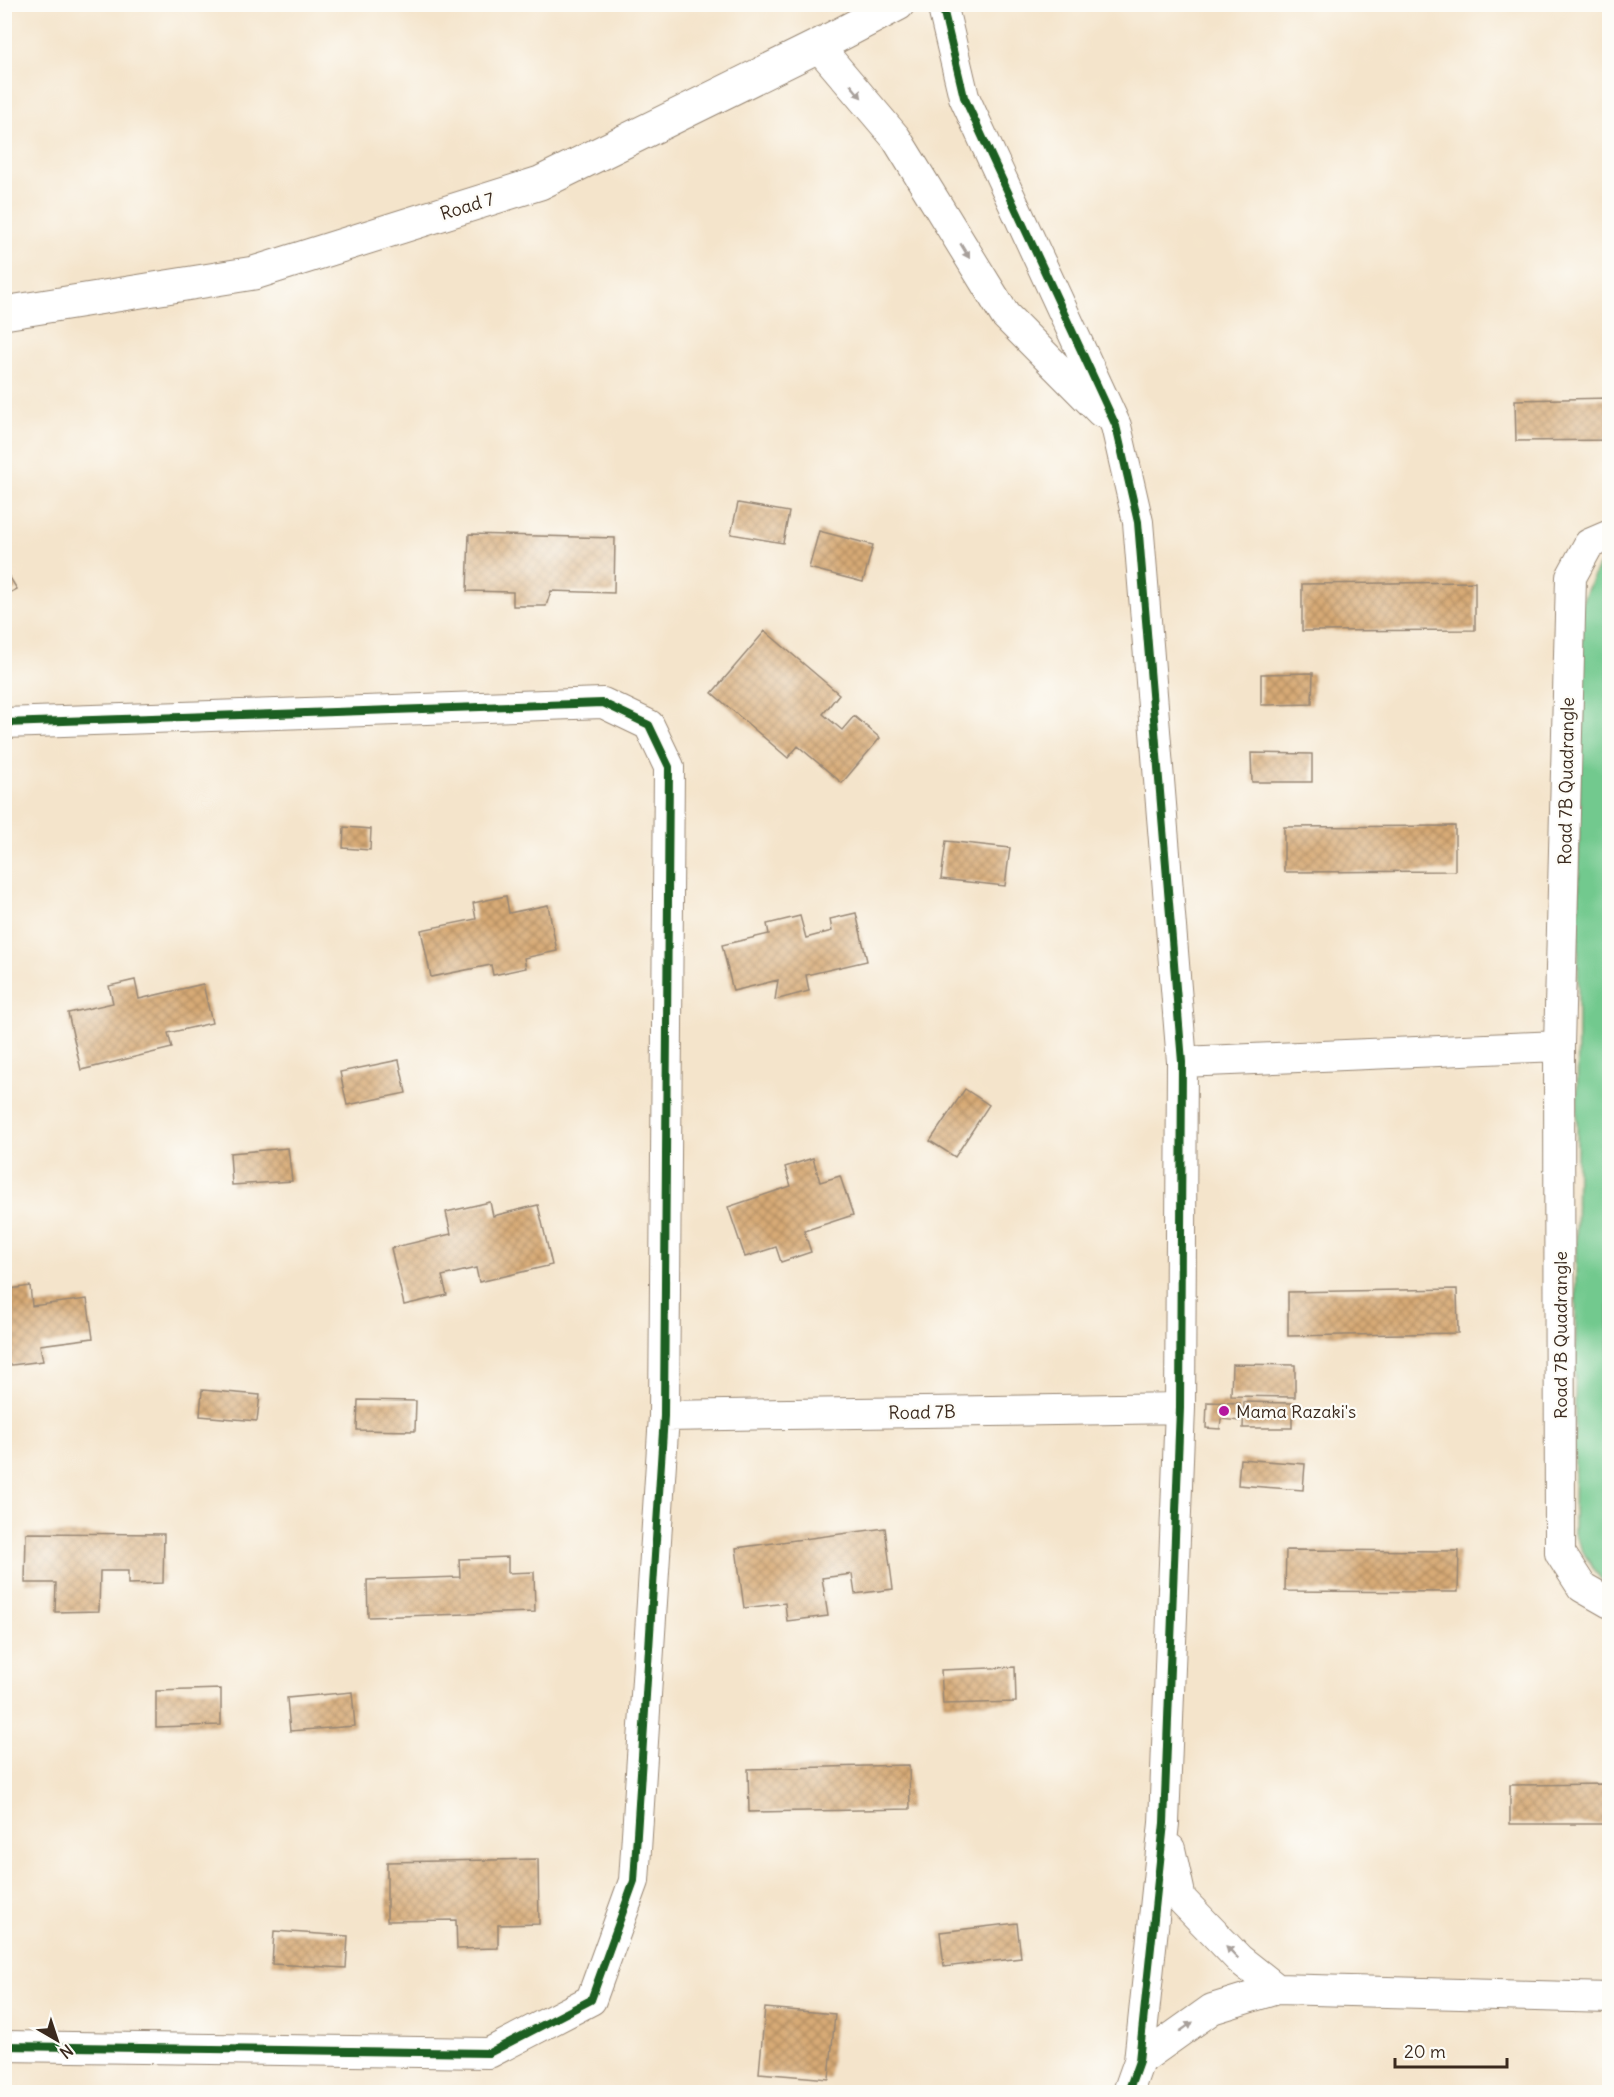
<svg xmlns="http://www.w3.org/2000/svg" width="1614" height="2097" font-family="Delius,sans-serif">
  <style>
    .grass { fill: #72c98e; stroke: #567a56; stroke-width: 1.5 }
    .building { fill: url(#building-cross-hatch) }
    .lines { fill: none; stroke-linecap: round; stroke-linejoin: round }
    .street-casing { stroke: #988774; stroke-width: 32 }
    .secondary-casing { stroke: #988774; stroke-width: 35 }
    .street { stroke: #fff; stroke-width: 30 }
    .secondary { stroke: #fff; stroke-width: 33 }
    .cycleway-casing { stroke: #fdfcf7; stroke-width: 11 }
    .cycleway { stroke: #1b5e20; stroke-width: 8 }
    .oneway { fill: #a79f9a }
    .poi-dot { fill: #b5179e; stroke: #fdfcf7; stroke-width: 2 }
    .labels { text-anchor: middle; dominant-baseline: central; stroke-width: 4.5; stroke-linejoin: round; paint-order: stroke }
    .street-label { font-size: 18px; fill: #3b2a1e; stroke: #fdfcf7 }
    .poi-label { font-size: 18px; fill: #3b2a1e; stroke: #fdfcf7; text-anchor: start }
  </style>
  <defs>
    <pattern id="building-cross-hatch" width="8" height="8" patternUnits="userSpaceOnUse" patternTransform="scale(1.5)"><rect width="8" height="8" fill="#d7aa76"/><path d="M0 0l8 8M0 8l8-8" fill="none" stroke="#b08b60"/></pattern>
  </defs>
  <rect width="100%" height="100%" fill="#fdfcf7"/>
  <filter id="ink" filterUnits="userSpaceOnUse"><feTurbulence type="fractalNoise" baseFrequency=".0167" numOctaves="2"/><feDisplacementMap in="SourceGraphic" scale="12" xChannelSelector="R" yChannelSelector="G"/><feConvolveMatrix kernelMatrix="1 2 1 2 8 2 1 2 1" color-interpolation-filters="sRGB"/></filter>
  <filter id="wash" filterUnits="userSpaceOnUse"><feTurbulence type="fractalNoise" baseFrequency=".008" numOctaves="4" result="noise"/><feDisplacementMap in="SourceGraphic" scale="24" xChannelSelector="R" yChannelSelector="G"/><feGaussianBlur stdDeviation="1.35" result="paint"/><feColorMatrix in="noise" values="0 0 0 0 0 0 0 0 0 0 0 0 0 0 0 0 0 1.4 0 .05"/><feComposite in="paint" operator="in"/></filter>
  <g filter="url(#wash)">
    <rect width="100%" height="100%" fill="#f4e4cb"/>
    <path class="grass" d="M1609,558V1588H1607L1587,1559L1574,1534L1581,604L1598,566Z"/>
    <g id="blocks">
      <path class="building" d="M1610,398V440L1516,441L1515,400Z
        M738,503L789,512L783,543L731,534Z
        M819,531L873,545L863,582L809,568Z
        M469,534L615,538L614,593L551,591L546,606H513V592L467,591Z
        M4,568L17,589L4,596Z
        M1475,582V630L1302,631V584Z
        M765,631L839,694L823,714L842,730L854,716L880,738L842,783L798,746L788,758L712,693Z
        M1313,673L1312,704L1261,705V674Z
        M1251,753L1312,754V782H1252Z
        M1455,826V871L1284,872V827Z
        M344,827L371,829L370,850L343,848Z
        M946,841L1010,848L1005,886L941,879Z
        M506,896L509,913L548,905L557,951L524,958L526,968L493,975L491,965L431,977L421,930L476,919L473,903Z
        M856,913L867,961L806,975L809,991L775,1000L778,980L733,991L722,945L769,934L767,924L800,916L806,938L832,931L830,919Z
        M135,980L139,999L203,984L212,1023L168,1033L172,1048L81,1070L68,1013L113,1003L109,986Z
        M399,1060L406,1093L347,1105L340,1072Z
        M965,1089L989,1105L955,1157L930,1141Z
        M288,1148L292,1181L232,1185L230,1153Z
        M813,1158L820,1182L840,1176L853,1215L804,1231L811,1252L781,1262L776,1247L745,1257L728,1207L791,1186L785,1167Z
        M490,1202L493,1216L538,1205L552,1265L479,1282L476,1268L442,1276L447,1295L404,1305L391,1248L451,1234L446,1212Z
        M30,1286L32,1306L87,1299L93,1338L40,1345L43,1361L4,1366V1290Z
        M1457,1289L1458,1333L1288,1336V1292Z
        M1232,1364L1295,1365V1397L1231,1396Z
        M202,1390L260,1395L257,1421L200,1416Z
        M358,1400L416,1401L415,1431L357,1430Z
        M1207,1402L1240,1403V1421L1221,1419L1220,1429L1206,1428Z
        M1244,1402L1292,1403V1428H1243Z
        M1240,1459L1305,1464L1303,1490L1238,1485Z
        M885,1528L893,1589L855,1594L852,1574L822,1578L828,1616L787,1621L785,1603L744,1608L736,1548Z
        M26,1533L164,1534L163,1583L128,1584V1571H100L99,1611L55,1612L56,1583H25Z
        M1286,1550L1459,1551L1458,1592L1285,1591Z
        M508,1557V1573L534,1572L535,1612L368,1617L367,1580L460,1577L459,1559Z
        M1015,1667L1016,1702L943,1704L941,1670Z
        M221,1689V1725L156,1727V1691Z
        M352,1692L355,1726L290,1731L287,1698Z
        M909,1765L910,1809L749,1812L748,1769Z
        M1610,1784V1824H1510V1785Z
        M538,1859L539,1924L498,1925V1948L457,1949L456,1920L387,1921V1862Z
        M1017,1923L1021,1958L944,1967L940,1932Z
        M274,1931L348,1936L346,1968L272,1964Z
        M765,2008L835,2014L829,2079L759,2073Z"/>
    </g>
  </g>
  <g filter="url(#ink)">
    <use href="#blocks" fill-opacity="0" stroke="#988774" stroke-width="1.5"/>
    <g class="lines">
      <defs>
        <path id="street" d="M942,4L964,97L1116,426L1138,522L1182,1062L1180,1408L1164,1823L1139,2061L1128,2092
          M818,46L896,138L1005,315L1101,412
          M1610,535L1589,544L1571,577L1559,1046L1560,1553L1582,1587L1610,1603
          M4,723L603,703L649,725L669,767L664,1416L634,1881L591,2000L489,2053L4,2046
          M1182,1062L1559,1046
          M664,1416L1180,1408
          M1170,1849L1181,1899L1239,1959L1277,1989
          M1139,2061L1212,2009L1277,1989L1610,1998"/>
        <path id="secondary" d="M4,313L254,273L540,183L818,46L898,4"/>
      </defs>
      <use href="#street" class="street-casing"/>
      <use href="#secondary" class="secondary-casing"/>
      <use href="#street" class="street"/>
      <use href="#secondary" class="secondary"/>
      <defs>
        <path id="cycleway" d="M942,4L964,97L1116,426L1138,522L1182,1062L1180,1408L1164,1823L1139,2061L1128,2092
          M4,723L603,703L649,725L669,767L664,1416L634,1881L591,2000L489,2053L4,2046"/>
      </defs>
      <use href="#cycleway" class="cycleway-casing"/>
      <use href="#cycleway" class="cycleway"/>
    </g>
    <defs><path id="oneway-solid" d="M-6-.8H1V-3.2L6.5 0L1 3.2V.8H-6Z" transform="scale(1.5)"/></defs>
    <g class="oneway">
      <use href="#oneway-solid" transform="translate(856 91) rotate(50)"/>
      <use href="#oneway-solid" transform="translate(965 251) rotate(59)"/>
      <use href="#oneway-solid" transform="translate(1232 1952) rotate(-134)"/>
      <use href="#oneway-solid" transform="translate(1186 2027) rotate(-35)"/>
    </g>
  </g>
  <circle class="poi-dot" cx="1224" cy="1411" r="6"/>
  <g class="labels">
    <g class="street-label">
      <text transform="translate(467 206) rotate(-17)">Road 7</text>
      <text transform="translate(1566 781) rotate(-89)">Road 7B Quadrangle</text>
      <text transform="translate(1560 1335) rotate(-90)">Road 7B Quadrangle</text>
      <text transform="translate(922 1412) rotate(-1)">Road 7B</text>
    </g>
    <g class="poi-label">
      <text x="1236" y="1411">Mama Razaki's</text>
    </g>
  </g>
  <rect width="1614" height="2097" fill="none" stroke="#fdfcf7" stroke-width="24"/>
  <g transform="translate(57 2040) rotate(141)" stroke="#fdfcf7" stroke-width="4.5" paint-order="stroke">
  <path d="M0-4.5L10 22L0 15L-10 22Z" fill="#3b2a1e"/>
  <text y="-9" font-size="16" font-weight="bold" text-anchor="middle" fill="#3b2a1e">N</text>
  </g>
  <path d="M1395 2058v9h112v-9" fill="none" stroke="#3b2a1e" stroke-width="3"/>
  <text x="1404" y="2058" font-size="18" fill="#3b2a1e" stroke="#fdfcf7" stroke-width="4.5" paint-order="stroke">20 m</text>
</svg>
